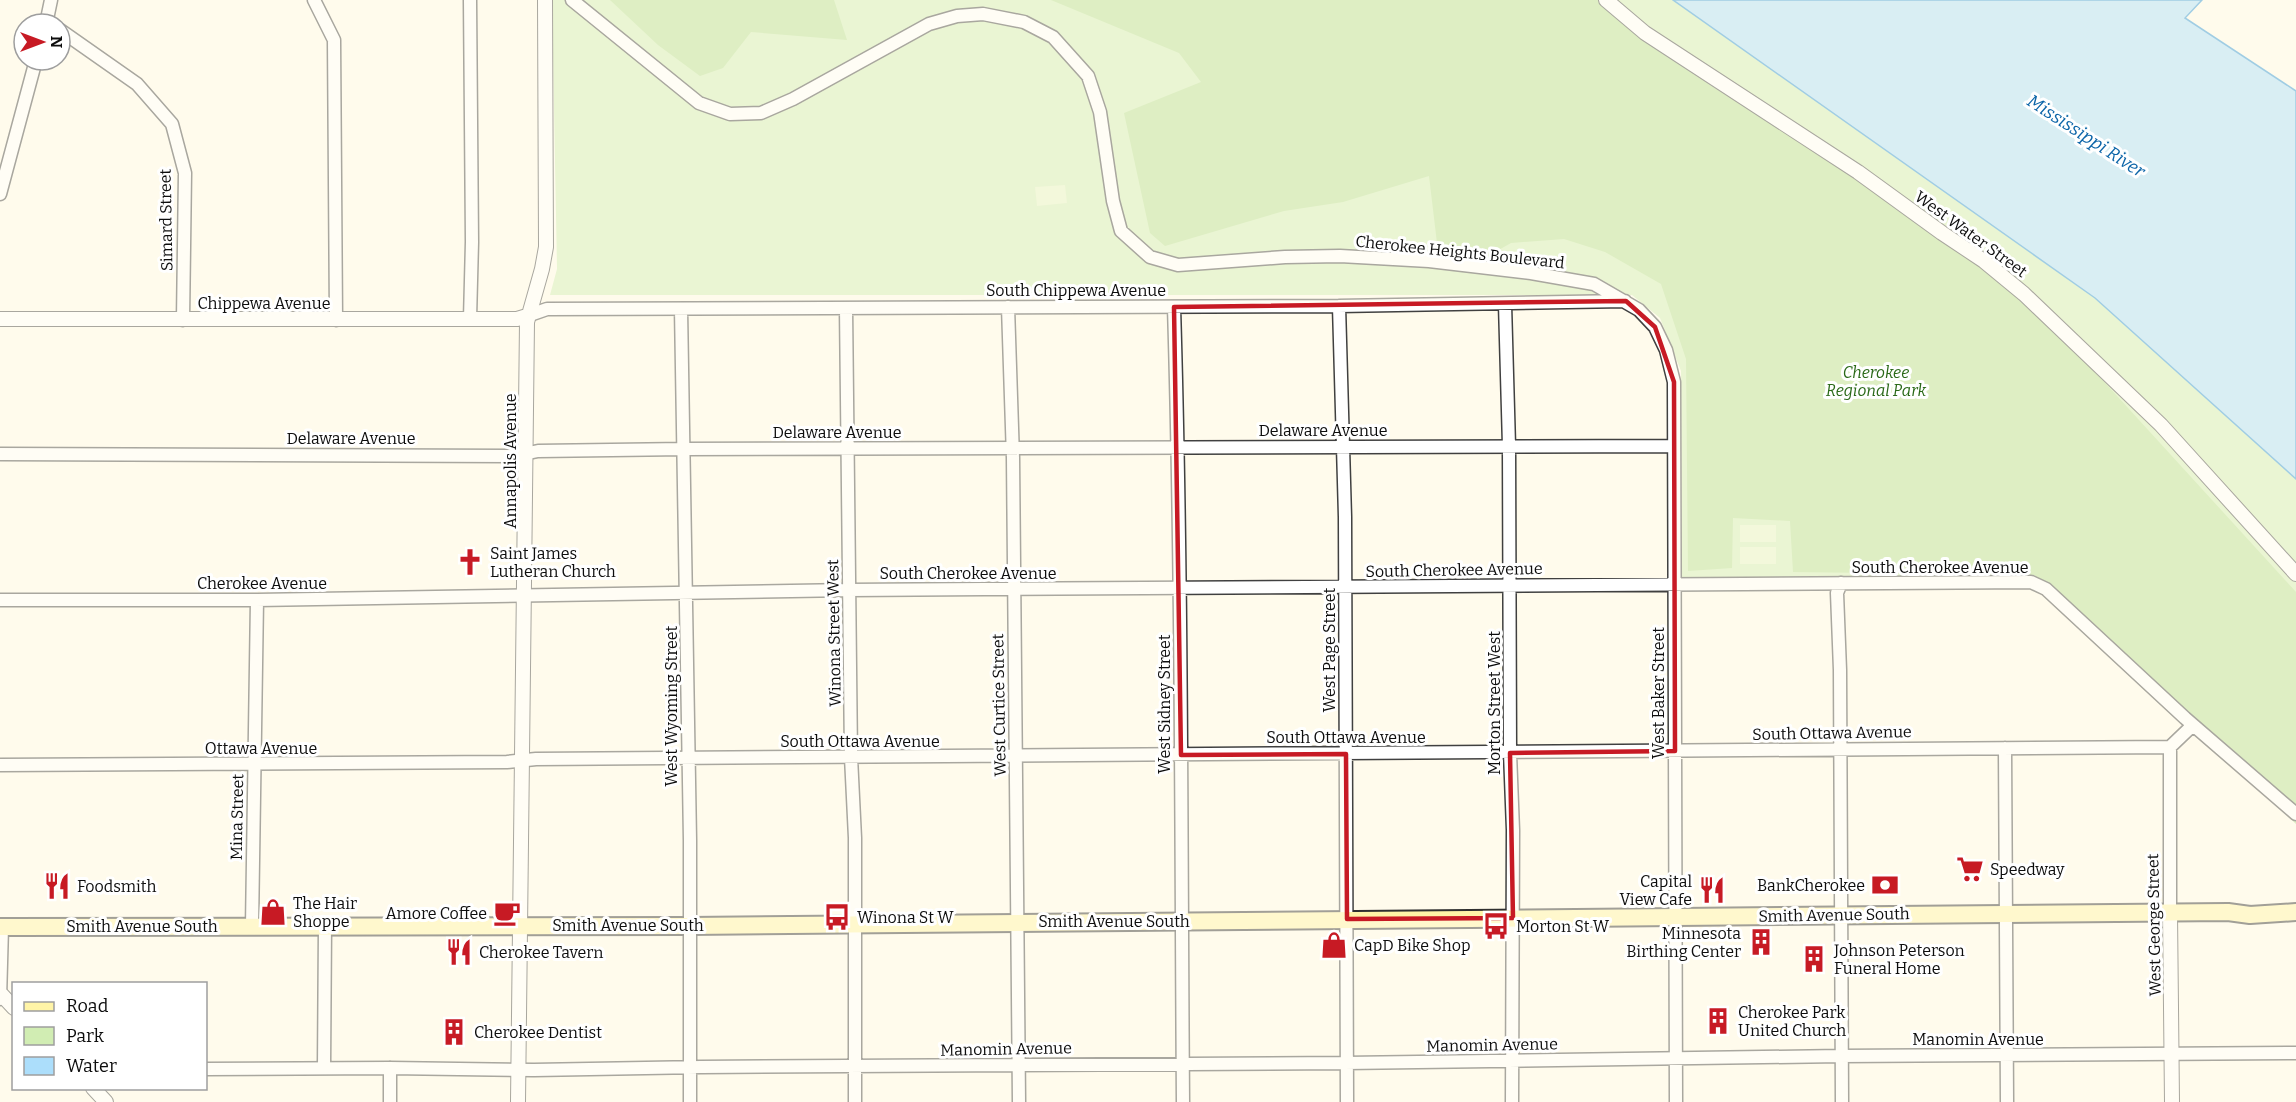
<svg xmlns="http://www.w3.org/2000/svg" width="2296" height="1102" font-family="Bitter,serif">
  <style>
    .green { fill: #d1edb3 }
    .forest { fill: #b5de91 }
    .pitch { fill: #e4f3c5 }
    .water { fill: #acdefb; stroke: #2e95d8; stroke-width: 1.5 }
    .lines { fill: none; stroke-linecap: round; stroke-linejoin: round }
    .minor-casing { stroke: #404040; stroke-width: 15 }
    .tertiary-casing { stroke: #404040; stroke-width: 16 }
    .secondary-casing { stroke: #2f2f2f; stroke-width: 20 }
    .minor { stroke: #fff; stroke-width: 12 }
    .tertiary { stroke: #fff; stroke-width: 14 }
    .secondary { stroke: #fff4a7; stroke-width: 16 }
    .marked { fill: none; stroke: #c71a24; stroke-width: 4.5; stroke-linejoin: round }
    .labels { text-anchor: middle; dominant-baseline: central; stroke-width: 6; stroke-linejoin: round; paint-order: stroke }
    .street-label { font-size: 16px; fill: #0d0d0d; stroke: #fff }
    .park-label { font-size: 16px; font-style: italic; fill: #2a6918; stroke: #fff }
    .poi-label { font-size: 16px; fill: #0d0d0d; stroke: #fff; text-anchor: start }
    .water-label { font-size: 18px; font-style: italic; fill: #0c65a8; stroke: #fff }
  </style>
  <rect width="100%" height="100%" fill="#fffbec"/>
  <path class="green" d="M552,0H1673L2095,298L2296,479V802L2034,575L1682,578L1681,371L1660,318L1632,295H550L557,269Z"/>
  <path class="forest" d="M610,0H834L847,40L751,32L723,68L700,76L658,45Z
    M1051,0H1603L2024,294L2296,592V824L2034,575L1793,572L1790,521L1733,518L1732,568L1688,571L1686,359L1661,284L1605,252L1564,239L1511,243L1495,252L1437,243L1429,176L1343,202L1284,211L1165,246L1150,233L1124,113L1201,82L1179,53Z"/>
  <path class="pitch" d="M1065,185L1067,203L1037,206L1035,187Z
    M1740,525H1776V542H1740Z
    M1740,547H1776V564H1740Z"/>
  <path class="water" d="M1673,0H2202L2185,18L2296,91V479L2095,298Z"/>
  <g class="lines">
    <defs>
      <path id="minor" d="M314,0L334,40L336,320
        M470,0L472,242L470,319
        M572,0L699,103L730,114L761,113L793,99L929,24L957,16L983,14L1024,22L1053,37L1088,76L1100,112L1113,201L1121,231L1150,257L1178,265L1285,257L1340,256L1429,261L1531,273L1594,284L1639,310L1655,327L1666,350L1674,382L1676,1102
        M46,24L51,0
        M60,30L137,84L172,124L185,173L183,320
        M0,194L36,60
        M1505,304L1509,446L1510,753L1513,830L1512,1102
        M1339,306L1345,517L1347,1102
        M1008,307L1013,458L1019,1102
        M1174,307C1182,572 1181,837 1183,1102
        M846,308L851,757L855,838V1102
        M681,309L690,840V1102
        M527,316L547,309L1339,306L1625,301
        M0,454L514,456L538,451L684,449L1674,446
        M1841,583L1837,593L1840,670L1842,1102
        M0,600H257L849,590L2031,582L2046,589L2185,718L2296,814
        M2170,747V913
        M2170,747L2193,725
        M2005,748L2007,1102
        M0,765L507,762L536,759L2170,747
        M252,926L257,600
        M0,999L2,927
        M324,1068L325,926
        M206,1069L390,1068L534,1070L701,1067L1346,1063L1841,1056L2296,1053
        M390,1102V1068"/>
      <path id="tertiary" d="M1606,0L1645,33L1858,172L1942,233L1984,261L2024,294L2161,425L2296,574
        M0,319H517L527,316
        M2170,913L2172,1102
        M2,995L14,1008
        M93,1088L106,1102
        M518,1102L527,322L542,269L546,247L545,0"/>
      <path id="secondary" d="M0,927L689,926L2228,912L2250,915L2296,912"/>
    </defs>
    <use href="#minor" class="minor-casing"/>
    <use href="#tertiary" class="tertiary-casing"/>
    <use href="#secondary" class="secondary-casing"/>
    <use href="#minor" class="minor"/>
    <use href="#tertiary" class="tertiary"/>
    <use href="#secondary" class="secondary"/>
  </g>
  <path d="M0 0H2296V1102H0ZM1626,301L1655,327L1674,382L1675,751L1510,753L1513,918L1347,919L1346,754L1181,755L1174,307Z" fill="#fffbec" fill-opacity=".55" fill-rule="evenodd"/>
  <path class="marked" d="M1626,301L1655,327L1674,382L1675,751L1510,753L1513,918L1347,919L1346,754L1181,755L1174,307Z"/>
  <defs>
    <symbol id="church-bare" viewBox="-9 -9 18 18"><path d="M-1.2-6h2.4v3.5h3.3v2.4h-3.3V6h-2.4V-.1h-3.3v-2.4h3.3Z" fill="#c71a24" stroke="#fff" stroke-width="2.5" paint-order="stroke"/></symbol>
    <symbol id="supermarket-bare" viewBox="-9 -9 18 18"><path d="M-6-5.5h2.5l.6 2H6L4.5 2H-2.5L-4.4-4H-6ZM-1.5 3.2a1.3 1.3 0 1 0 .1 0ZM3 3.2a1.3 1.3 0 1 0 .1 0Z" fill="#c71a24" stroke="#fff" stroke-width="2.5" paint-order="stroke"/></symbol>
    <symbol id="bank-bare" viewBox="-9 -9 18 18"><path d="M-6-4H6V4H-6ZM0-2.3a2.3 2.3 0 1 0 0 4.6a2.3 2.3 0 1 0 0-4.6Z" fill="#c71a24" stroke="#fff" stroke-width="2.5" paint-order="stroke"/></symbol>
    <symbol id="restaurant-bare" viewBox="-9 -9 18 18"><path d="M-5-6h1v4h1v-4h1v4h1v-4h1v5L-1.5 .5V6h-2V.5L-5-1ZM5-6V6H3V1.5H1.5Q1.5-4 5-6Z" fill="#c71a24" stroke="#fff" stroke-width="2.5" paint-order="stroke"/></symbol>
    <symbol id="shop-bare" viewBox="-9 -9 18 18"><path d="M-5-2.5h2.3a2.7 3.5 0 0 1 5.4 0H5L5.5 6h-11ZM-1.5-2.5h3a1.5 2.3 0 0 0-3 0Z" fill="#c71a24" stroke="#fff" stroke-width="2.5" paint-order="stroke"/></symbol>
    <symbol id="cafe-bare" viewBox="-9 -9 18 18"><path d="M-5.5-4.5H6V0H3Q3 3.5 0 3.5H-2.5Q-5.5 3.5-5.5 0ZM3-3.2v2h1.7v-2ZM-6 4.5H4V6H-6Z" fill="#c71a24" stroke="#fff" stroke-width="2.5" paint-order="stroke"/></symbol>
    <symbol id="bus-bare" viewBox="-9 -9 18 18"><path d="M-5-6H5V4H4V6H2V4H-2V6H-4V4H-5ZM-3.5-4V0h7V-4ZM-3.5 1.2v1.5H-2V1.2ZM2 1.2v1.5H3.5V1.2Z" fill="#c71a24" stroke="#fff" stroke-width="2.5" paint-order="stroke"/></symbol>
    <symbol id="building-bare" viewBox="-9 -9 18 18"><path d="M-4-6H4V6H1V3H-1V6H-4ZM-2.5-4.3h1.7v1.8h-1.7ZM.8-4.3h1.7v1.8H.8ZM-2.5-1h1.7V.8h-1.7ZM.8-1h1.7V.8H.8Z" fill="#c71a24" stroke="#fff" stroke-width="2.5" paint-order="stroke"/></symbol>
  </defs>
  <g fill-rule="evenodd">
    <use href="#church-bare" x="451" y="543" width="38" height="38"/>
    <use href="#supermarket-bare" x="1951" y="850" width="38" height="38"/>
    <use href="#bank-bare" x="1866" y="866" width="38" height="38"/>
    <use href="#restaurant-bare" x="38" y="867" width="38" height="38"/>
    <use href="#restaurant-bare" x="1693" y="871" width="38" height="38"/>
    <use href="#shop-bare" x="254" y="893" width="38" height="38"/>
    <use href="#cafe-bare" x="488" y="894" width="38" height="38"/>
    <use href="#bus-bare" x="818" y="898" width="38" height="38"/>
    <use href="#bus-bare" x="1477" y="907" width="38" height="38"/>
    <use href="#building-bare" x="1742" y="923" width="38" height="38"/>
    <use href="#shop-bare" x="1315" y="926" width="38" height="38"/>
    <use href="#restaurant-bare" x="440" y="933" width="38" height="38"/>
    <use href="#building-bare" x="1795" y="940" width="38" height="38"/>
    <use href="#building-bare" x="1699" y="1002" width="38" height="38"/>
    <use href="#building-bare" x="435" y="1013" width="38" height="38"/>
  </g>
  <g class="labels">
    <g class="street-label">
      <text transform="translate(166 220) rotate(-91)">Simard Street</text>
      <text transform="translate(1971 234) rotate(36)">West Water Street</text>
      <text transform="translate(1460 252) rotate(6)">Cherokee Heights Boulevard</text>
      <text x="1076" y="290">South Chippewa Avenue</text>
      <text x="264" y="303">Chippewa Avenue</text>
      <text x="1323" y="430">Delaware Avenue</text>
      <text x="837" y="432">Delaware Avenue</text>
      <text x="351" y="438">Delaware Avenue</text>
      <text transform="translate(510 461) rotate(-90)">Annapolis Avenue</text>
      <text x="1940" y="567">South Cherokee Avenue</text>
      <text transform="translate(1454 570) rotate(-1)">South Cherokee Avenue</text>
      <text x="968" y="573">South Cherokee Avenue</text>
      <text x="262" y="583">Cherokee Avenue</text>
      <text transform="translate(834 633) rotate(-91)">Winona Street West</text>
      <text transform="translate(1329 650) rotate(-90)">West Page Street</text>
      <text transform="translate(1658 693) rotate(-90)">West Baker Street</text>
      <text transform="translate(1494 703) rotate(-90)">Morton Street West</text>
      <text transform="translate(1164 704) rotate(-90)">West Sidney Street</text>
      <text transform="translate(999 705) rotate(-91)">West Curtice Street</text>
      <text transform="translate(671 706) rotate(-90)">West Wyoming Street</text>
      <text transform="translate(1832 733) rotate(-1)">South Ottawa Avenue</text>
      <text x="1346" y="737">South Ottawa Avenue</text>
      <text x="860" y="741">South Ottawa Avenue</text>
      <text x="261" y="748">Ottawa Avenue</text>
      <text transform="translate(237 817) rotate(-89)">Mina Street</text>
      <text transform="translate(1834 915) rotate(-1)">Smith Avenue South</text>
      <text x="1114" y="921">Smith Avenue South</text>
      <text x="628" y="925">Smith Avenue South</text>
      <text transform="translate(2154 925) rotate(-91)">West George Street</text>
      <text x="142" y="926">Smith Avenue South</text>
      <text x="1978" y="1039">Manomin Avenue</text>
      <text transform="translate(1492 1045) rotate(-1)">Manomin Avenue</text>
      <text transform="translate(1006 1049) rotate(-1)">Manomin Avenue</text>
    </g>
    <g class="park-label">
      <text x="1876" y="372">Cherokee<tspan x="1876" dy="18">Regional Park</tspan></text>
    </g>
    <g class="poi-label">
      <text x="490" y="553">Saint James<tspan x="490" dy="18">Lutheran Church</tspan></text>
      <text x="1990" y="869">Speedway</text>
      <text x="1692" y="881" text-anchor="end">Capital<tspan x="1692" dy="18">View Cafe</tspan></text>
      <text x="1865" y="885" text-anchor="end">BankCherokee</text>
      <text x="77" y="886">Foodsmith</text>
      <text x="293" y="903">The Hair<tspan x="293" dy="18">Shoppe</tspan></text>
      <text x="487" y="913" text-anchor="end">Amore Coffee</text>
      <text x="857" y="917">Winona St W</text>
      <text x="1516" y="926">Morton St W</text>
      <text x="1741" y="933" text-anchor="end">Minnesota<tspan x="1741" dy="18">Birthing Center</tspan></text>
      <text x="1354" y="945">CapD Bike Shop</text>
      <text x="1834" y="950">Johnson Peterson<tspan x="1834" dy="18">Funeral Home</tspan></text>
      <text x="479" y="952">Cherokee Tavern</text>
      <text x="1738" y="1012">Cherokee Park<tspan x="1738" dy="18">United Church</tspan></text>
      <text x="474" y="1032">Cherokee Dentist</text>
    </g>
    <g class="water-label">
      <text transform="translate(2086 136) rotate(33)">Mississippi River</text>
    </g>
  </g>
  <rect x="12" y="982" width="195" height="108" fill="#ffffff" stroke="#9e9e9e" stroke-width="1.5"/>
  <rect x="24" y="1002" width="30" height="9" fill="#fff4a7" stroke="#9e9e9e" stroke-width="1.5"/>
  <text x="66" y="1012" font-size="18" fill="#0d0d0d">Road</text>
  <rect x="24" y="1027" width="30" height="18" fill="#d1edb3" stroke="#9e9e9e" stroke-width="1.5"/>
  <text x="66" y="1042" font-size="18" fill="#0d0d0d">Park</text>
  <rect x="24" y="1057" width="30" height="18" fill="#acdefb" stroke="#9e9e9e" stroke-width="1.5"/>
  <text x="66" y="1072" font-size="18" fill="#0d0d0d">Water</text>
  <g transform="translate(42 42) rotate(90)"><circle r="28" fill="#ffffff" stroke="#9e9e9e" stroke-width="1.5"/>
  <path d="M0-4.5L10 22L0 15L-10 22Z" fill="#c71a24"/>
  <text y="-9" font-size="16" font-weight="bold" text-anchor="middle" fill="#0d0d0d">N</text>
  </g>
</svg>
